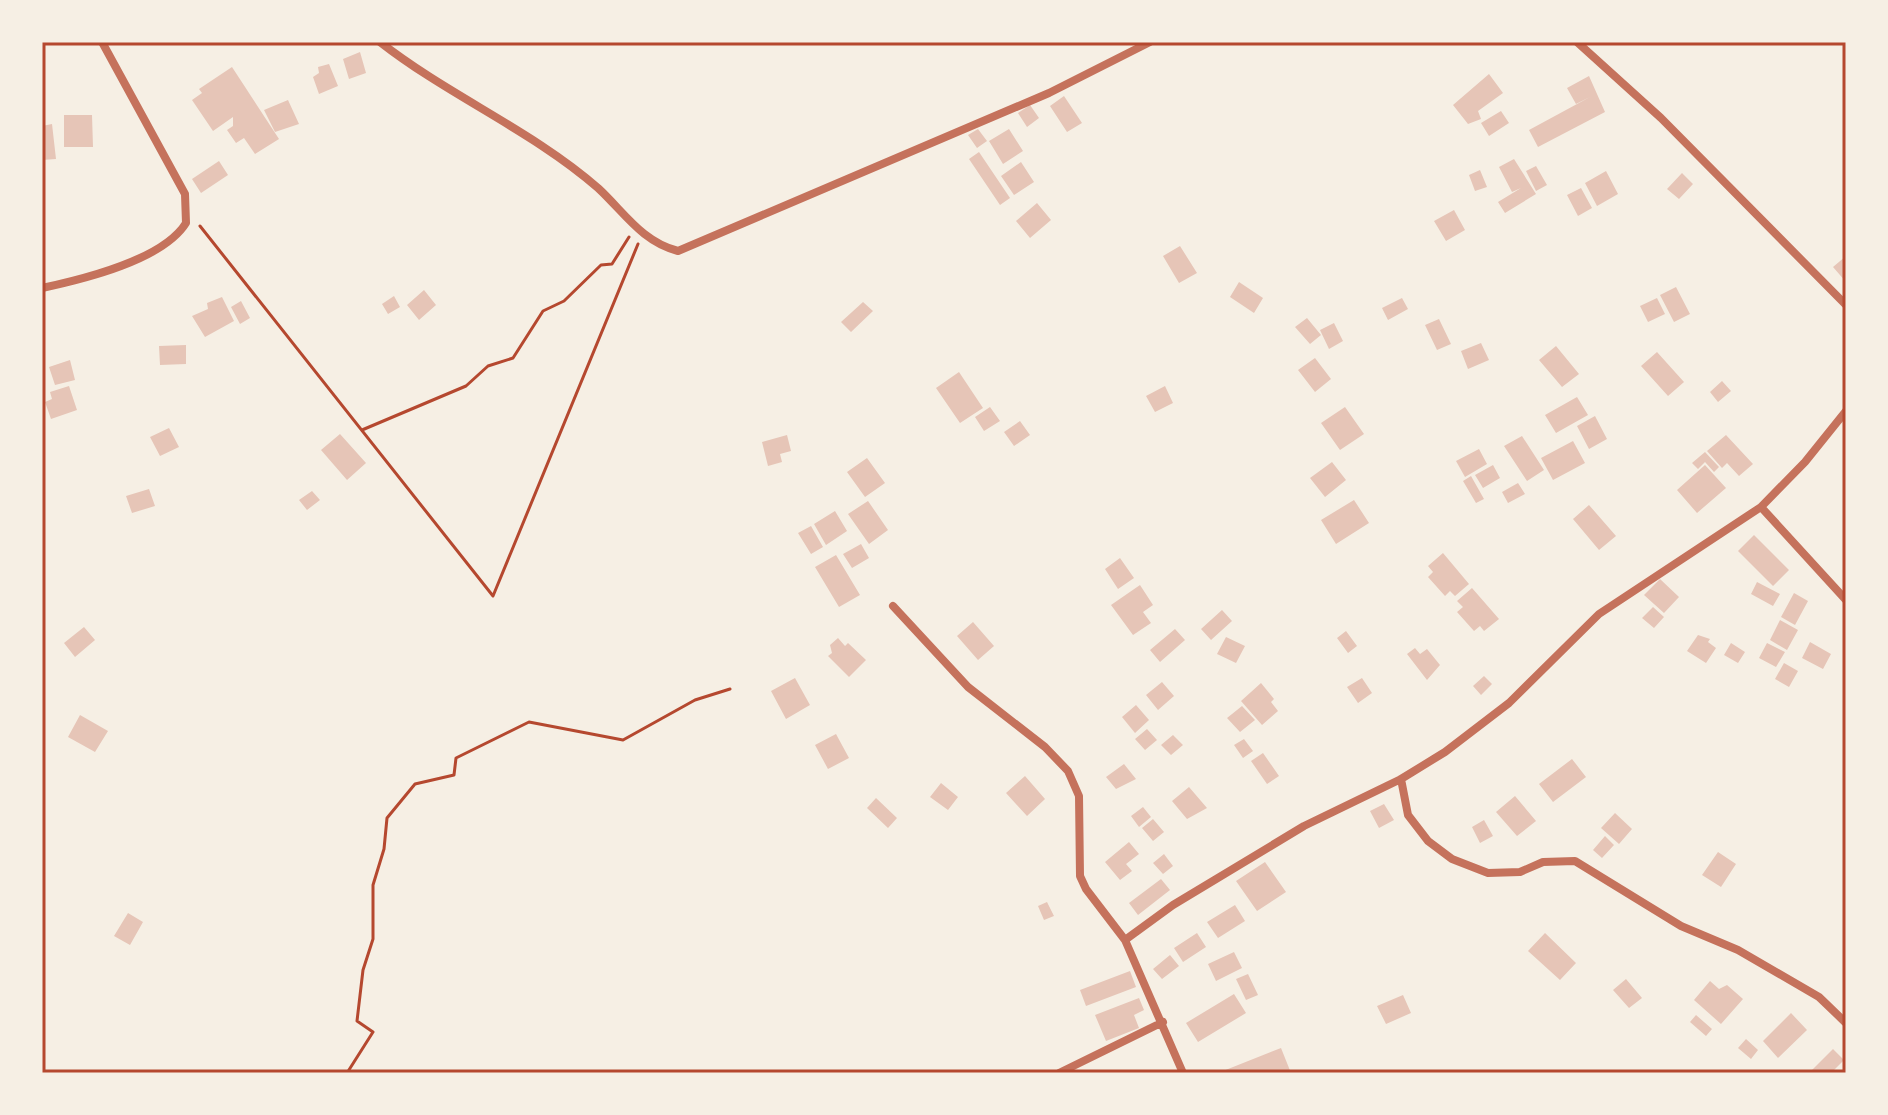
<svg xmlns="http://www.w3.org/2000/svg" width="1888" height="1115" font-family="'Varela Round',sans-serif">
  <style>
    .building { fill: #e6c5b7 }
    .lines { fill: none; stroke-linecap: round; stroke-linejoin: round }
    .path { stroke: #b5482f; stroke-width: 3 }
    .minor { stroke: #c5725c; stroke-width: 8 }
    .neatline { fill: none; stroke: #b5482f; stroke-width: 3 }
  </style>
  <rect width="100%" height="100%" fill="#f6efe4"/>
  <path class="building" d="M360,52L366,73L349,79L343,59Z
    M329,64L338,86L319,94L313,77L319,73L318,67Z
    M232,67L279,139L255,154L244,138L236,143L227,130L233,126V117L213,131L192,100L202,93L199,89Z
    M1489,74L1503,93L1478,111L1481,119L1468,124L1453,105Z
    M1589,76L1605,112L1538,147L1529,130L1590,97L1576,104L1567,88Z
    M1064,96L1082,123L1067,132L1050,106Z
    M288,100L299,124L275,132L264,110Z
    M1030,105L1039,118L1027,127L1018,113Z
    M1501,111L1509,123L1489,136L1481,123Z
    M64,115H92L93,147H64Z
    M52,124L56,159L42,160V126Z
    M978,129L987,141L977,148L968,135Z
    M1009,129L1023,151L1003,164L989,141Z
    M979,152L1010,198L1000,205L969,159Z
    M1514,159L1536,194L1505,213L1498,202L1521,188L1512,192L1499,167Z
    M219,161L228,175L201,193L192,179Z
    M1021,162L1034,182L1014,195L1001,176Z
    M1536,166L1547,185L1536,191L1526,171Z
    M1480,170L1487,187L1475,191L1469,175Z
    M1606,171L1618,194L1597,206L1585,183Z
    M1682,173L1693,184L1679,199L1667,189Z
    M1581,188L1592,208L1578,216L1567,195Z
    M1037,203L1051,220L1030,238L1016,221Z
    M1454,210L1465,230L1446,241L1434,221Z
    M1180,246L1197,273L1179,283L1163,256Z
    M1846,256V282L1833,267Z
    M1239,282L1263,298L1254,313L1230,297Z
    M1676,287L1690,314L1674,322L1660,295Z
    M424,290L436,305L419,320L407,305Z
    M394,296L400,307L388,314L382,304Z
    M222,297L234,321L205,337L192,316L208,309L207,303Z
    M1402,298L1408,309L1388,320L1382,308Z
    M1657,298L1665,314L1648,322L1640,306Z
    M241,301L250,318L240,324L231,307Z
    M863,302L873,311L851,332L841,322Z
    M1307,318L1321,335L1310,344L1295,327Z
    M1439,319L1451,344L1437,350L1425,325Z
    M1334,323L1343,341L1329,349L1320,330Z
    M1481,343L1489,360L1468,369L1461,351Z
    M186,345V364L160,365L159,346Z
    M1556,346L1579,374L1562,387L1539,360Z
    M1657,352L1684,382L1668,396L1641,366Z
    M1315,358L1331,379L1315,392L1298,370Z
    M70,360L75,380L55,385L49,367Z
    M959,372L983,408L960,423L936,388Z
    M1722,381L1731,391L1718,402L1710,392Z
    M69,386L77,410L51,419L45,402L52,399L50,392Z
    M1165,386L1173,403L1155,412L1146,396Z
    M1577,397L1588,415L1556,433L1545,415Z
    M990,407L1000,421L984,431L975,417Z
    M1345,407L1364,434L1340,450L1321,423Z
    M1595,416L1607,439L1589,449L1577,426Z
    M1020,421L1030,435L1014,446L1004,432Z
    M169,428L179,447L160,456L150,437Z
    M340,434L366,463L347,480L321,450Z
    M787,435L791,451L780,454L782,462L768,466L762,442Z
    M1726,435L1753,464L1739,476L1727,463L1722,468L1707,451Z
    M1522,436L1544,470L1527,481L1504,446Z
    M1573,441L1585,463L1553,480L1541,458Z
    M1479,449L1487,464L1465,477L1456,461Z
    M1705,452L1719,467L1714,472L1705,462L1698,469L1692,463Z
    M867,458L885,483L865,497L847,472Z
    M1332,462L1346,480L1325,497L1310,478Z
    M1493,465L1500,478L1483,488L1475,475Z
    M1705,465L1726,488L1697,513L1677,490Z
    M1471,476L1484,499L1476,503L1463,481Z
    M1518,483L1525,494L1508,503L1502,492Z
    M149,489L155,506L132,513L126,496Z
    M312,491L320,500L307,510L299,500Z
    M1354,500L1369,523L1336,544L1321,520Z
    M868,501L888,530L869,544L848,514Z
    M1589,505L1616,536L1599,550L1573,519Z
    M835,511L847,531L826,545L814,524Z
    M811,526L823,547L811,554L798,533Z
    M1754,535L1789,570L1773,586L1738,551Z
    M861,544L869,558L852,568L843,554Z
    M1443,553L1469,584L1455,596L1450,591L1445,596L1428,577L1433,572L1428,566Z
    M836,555L860,595L839,607L815,567Z
    M1120,558L1134,578L1118,589L1105,569Z
    M1660,579L1679,597L1664,613L1644,595Z
    M1757,582L1780,594L1773,606L1751,594Z
    M1140,585L1153,605L1143,612L1151,623L1133,635L1111,605Z
    M1472,588L1499,619L1484,631L1480,626L1474,631L1457,612L1463,607L1457,601Z
    M1794,593L1808,601L1795,625L1781,617Z
    M1653,607L1664,617L1654,628L1642,618Z
    M1222,610L1232,621L1211,640L1201,629Z
    M1780,620L1798,630L1787,650L1770,640Z
    M973,622L994,646L978,660L957,636Z
    M84,627L95,640L75,657L64,643Z
    M1175,629L1185,640L1160,662L1150,650Z
    M1346,631L1357,646L1348,653L1337,638Z
    M1698,635L1710,639L1708,642L1716,648L1706,663L1687,651Z
    M1226,637L1245,646L1236,663L1217,654Z
    M838,638L845,646L848,643L866,660L849,677L828,656L832,653L830,645Z
    M1810,642L1831,654L1823,669L1802,658Z
    M1731,643L1745,652L1738,663L1724,655Z
    M1767,643L1785,652L1776,667L1759,658Z
    M1415,648L1420,654L1427,649L1440,665L1427,680L1407,654Z
    M1784,663L1798,671L1789,687L1775,679Z
    M1484,676L1492,684L1481,695L1473,686Z
    M795,678L810,705L786,719L771,691Z
    M1362,678L1372,693L1358,703L1347,687Z
    M1162,682L1174,696L1158,710L1146,695Z
    M1261,683L1274,699L1271,702L1278,711L1262,725L1241,701Z
    M1136,705L1149,720L1135,733L1122,717Z
    M1242,706L1255,720L1240,732L1227,718Z
    M80,715L108,731L95,752L68,737Z
    M1147,729L1157,740L1145,750L1135,739Z
    M836,734L849,758L828,769L815,745Z
    M1173,735L1183,745L1171,755L1161,745Z
    M1244,739L1253,751L1243,758L1234,745Z
    M1263,753L1279,776L1267,784L1251,761Z
    M1572,759L1586,777L1553,802L1539,784Z
    M1124,764L1136,779L1116,789L1106,777Z
    M1025,776L1045,799L1027,816L1006,793Z
    M941,783L958,797L948,810L930,797Z
    M1189,787L1207,808L1187,819L1172,801Z
    M1515,796L1536,821L1517,836L1496,812Z
    M876,798L897,818L888,828L867,808Z
    M1384,804L1394,820L1379,828L1370,811Z
    M1143,807L1151,817L1139,827L1131,816Z
    M1615,813L1632,829L1619,844L1601,828Z
    M1153,819L1164,832L1153,841L1142,828Z
    M1484,820L1493,836L1480,843L1472,827Z
    M1605,836L1614,845L1602,858L1593,850Z
    M1129,842L1139,854L1126,864L1132,871L1120,880L1105,862Z
    M1718,852L1736,864L1721,887L1702,875Z
    M1164,854L1173,866L1163,874L1153,863Z
    M1265,862L1286,892L1257,911L1236,881Z
    M1161,879L1170,890L1138,915L1129,903Z
    M1047,902L1054,916L1044,920L1038,906Z
    M1235,905L1245,921L1218,938L1207,922Z
    M128,913L143,922L130,945L114,936Z
    M1197,933L1206,947L1183,962L1174,948Z
    M1545,933L1576,963L1560,980L1528,951Z
    M1234,952L1242,968L1216,981L1208,964Z
    M1170,955L1179,966L1162,979L1153,969Z
    M1130,971L1136,987L1086,1006L1080,990Z
    M1248,974L1258,995L1246,1000L1236,979Z
    M1626,979L1642,998L1629,1008L1613,990Z
    M1710,981L1719,989L1727,985L1743,999L1721,1024L1694,1000Z
    M1234,994L1246,1013L1198,1042L1186,1023Z
    M1403,995L1411,1013L1386,1024L1377,1006Z
    M1139,998L1144,1010L1134,1015L1139,1028L1106,1041L1095,1015Z
    M1791,1013L1807,1030L1778,1058L1763,1041Z
    M1696,1015L1712,1029L1706,1036L1690,1022Z
    M1746,1039L1758,1050L1751,1059L1738,1048Z
    M1281,1048L1291,1073H1218Z
    M1833,1049L1844,1060L1831,1073H1809Z"/>
  <g class="lines">
    <path class="path" d="M200,226L493,596L638,244
      M362,430L466,386L488,366L513,358L543,311L564,301L601,265L612,264L629,237
      M347,1073L373,1032L357,1021L363,970L373,939V885L384,849L387,818L415,784L454,775L456,758L529,722L623,740L695,700L730,689"/>
    <path class="minor" d="M380,42C449,96 533,131 598,188C624,212 642,242 678,251L1049,93L1150,42
      M1577,42L1661,118L1846,305
      M42,288C84,279 163,260 186,223L185,194L102,42
      M1761,507L1846,600
      M893,606L968,687L1045,747L1068,771L1079,796L1080,876L1086,889L1125,940L1183,1073
      M1401,779L1408,815L1428,841L1452,859L1488,873L1520,872L1543,862L1575,861L1681,926L1738,950L1819,997L1846,1023
      M1125,940L1173,905L1304,826L1401,779L1445,752L1509,703L1599,614L1761,507L1805,462L1846,411
      M1059,1073L1163,1022"/>
  </g>
  <rect width="1888" height="1115" fill="none" stroke="#f6efe4" stroke-width="88"/>
  <rect x="44" y="44" width="1800" height="1027" class="neatline"/>
</svg>
